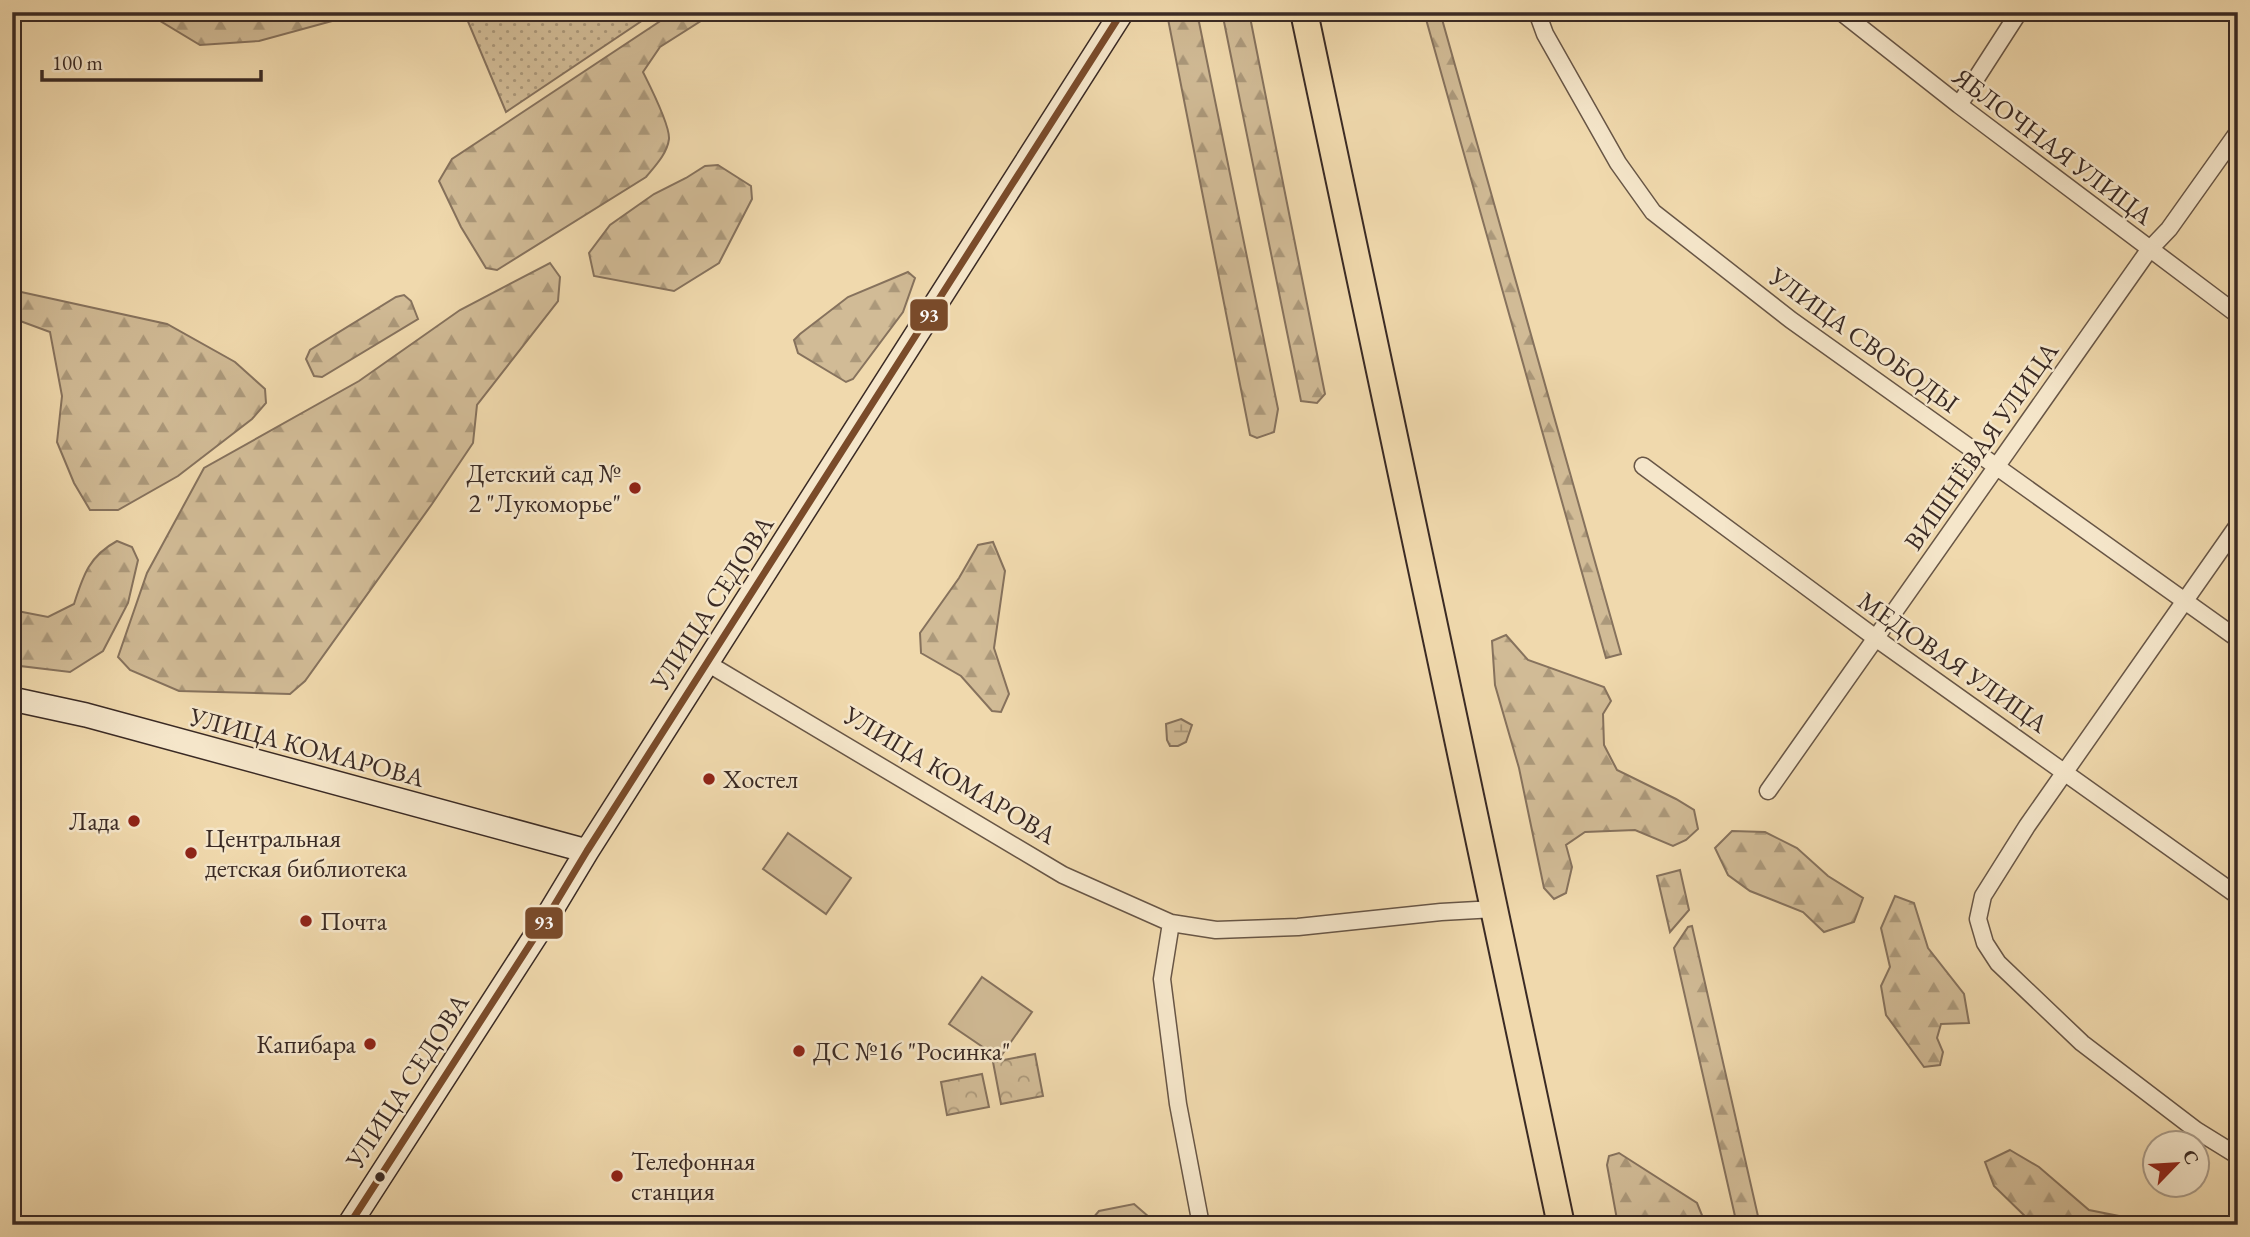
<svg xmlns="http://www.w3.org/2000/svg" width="2250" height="1237" font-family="'EB Garamond',serif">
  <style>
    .forest { fill: url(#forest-firs); stroke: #86725d; stroke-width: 2 }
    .wetland { fill: url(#wetland-marsh); stroke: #86725d; stroke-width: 2 }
    .park { fill: url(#park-crowns); stroke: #86725d; stroke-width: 2 }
    .garden { fill: url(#garden-dots); stroke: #86725d; stroke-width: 2 }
    .pitch { fill: #d1bb96; stroke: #86725d; stroke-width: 2 }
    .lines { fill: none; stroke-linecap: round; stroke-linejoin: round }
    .street-casing { stroke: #685646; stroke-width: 19 }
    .secondary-casing { stroke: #3a2a24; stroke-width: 26 }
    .primary-casing { stroke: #3a2a24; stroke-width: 30 }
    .street { stroke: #f5e6ca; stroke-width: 16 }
    .secondary { stroke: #f5e6ca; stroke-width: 23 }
    .primary { stroke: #f0d9ad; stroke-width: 26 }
    .bus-1-casing { stroke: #f5e6ca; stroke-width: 12 }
    .bus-1 { stroke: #7a4b2a; stroke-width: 7 }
    .poi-dot { fill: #8f2418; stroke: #f5e6ca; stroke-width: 2.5 }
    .bus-dot { fill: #3a2a24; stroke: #f5e6ca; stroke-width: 2.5 }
    .labels { text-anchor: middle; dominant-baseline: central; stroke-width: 5; stroke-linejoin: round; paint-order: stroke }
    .street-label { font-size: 26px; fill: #3a2a24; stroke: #f5e6ca }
    .poi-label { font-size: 26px; fill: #3a2a24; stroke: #f5e6ca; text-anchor: start }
    .line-badge { stroke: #f5e6ca; stroke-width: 2.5 }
    .badge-label { font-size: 19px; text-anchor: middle; font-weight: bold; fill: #fff }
  </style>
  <defs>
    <pattern id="forest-firs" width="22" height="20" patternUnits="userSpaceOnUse" patternTransform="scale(1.75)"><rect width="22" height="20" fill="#d1bb96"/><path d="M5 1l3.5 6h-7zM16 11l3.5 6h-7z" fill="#ab987a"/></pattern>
    <pattern id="wetland-marsh" width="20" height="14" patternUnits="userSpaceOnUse" patternTransform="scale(1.75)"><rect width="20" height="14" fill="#d1bb96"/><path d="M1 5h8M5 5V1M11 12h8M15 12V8" fill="none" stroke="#ab987a"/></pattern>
    <pattern id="park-crowns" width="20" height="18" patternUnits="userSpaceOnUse" patternTransform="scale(1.75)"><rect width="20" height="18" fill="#d1bb96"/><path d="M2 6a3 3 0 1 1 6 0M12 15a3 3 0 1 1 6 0" fill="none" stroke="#ab987a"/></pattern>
    <pattern id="garden-dots" width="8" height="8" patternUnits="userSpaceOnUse" patternTransform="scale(1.75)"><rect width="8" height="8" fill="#d1bb96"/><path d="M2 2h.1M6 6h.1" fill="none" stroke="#ab987a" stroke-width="1.8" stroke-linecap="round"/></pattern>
  </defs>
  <rect width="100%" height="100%" fill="#f0d9ad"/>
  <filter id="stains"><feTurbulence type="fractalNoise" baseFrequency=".00286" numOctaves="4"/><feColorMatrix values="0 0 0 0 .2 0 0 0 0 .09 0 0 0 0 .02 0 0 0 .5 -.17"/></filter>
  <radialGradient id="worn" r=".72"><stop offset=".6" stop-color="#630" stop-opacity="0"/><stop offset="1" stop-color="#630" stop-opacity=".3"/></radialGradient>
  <path class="forest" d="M113,12H365L259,41L200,45L160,21Z
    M674,12H715L660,47L643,72C650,86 670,125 669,139C667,154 655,166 646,177L497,270L486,268L461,227L439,181L452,159Z
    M1173,12H1188L1199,22L1278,409L1274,432L1257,438L1250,435L1168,19Z
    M1222,12H1249L1325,394L1317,403L1301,401Z
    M1424,12H1440L1621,654L1606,658Z
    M718,165L751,186L752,199L719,263L674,291L594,276L589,253L610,225L654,194L686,178L705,166Z
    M550,263L560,277L558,301L477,405L473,443L432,504L305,681L290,694L179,691L130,670L118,657L147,573L204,468L359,381L460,310Z
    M908,272L915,278L903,312L853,379L846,382L798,353L794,340L800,334L848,297Z
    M12,290L167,324L235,362L265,389L266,403L252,419L178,476L118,510H90L74,483L57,442L62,396L50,332L12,318Z
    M404,295L411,301L418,319L322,377L314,376L306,359L310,350L396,297Z
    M117,541L132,547L138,560L128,603L103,651L70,672L12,665V610L48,617L74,604C83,576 89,556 117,541Z
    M993,542L1005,571L994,648L1009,694L1001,712L992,711L961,676L921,653L920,633L959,578L978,545Z
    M1506,635L1528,660L1604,687L1611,701L1603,714L1604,745L1617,770L1676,799L1694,810L1698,829L1686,840L1673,846L1635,830L1585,832L1566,845L1572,867L1566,893L1554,899L1544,888L1519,768L1495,685L1492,641Z
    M1732,831L1765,832L1797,848L1828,876L1863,898L1854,922L1824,932L1803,912L1750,891L1728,875L1715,848Z
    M1680,870L1689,910L1670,932L1657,876Z
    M1895,896L1914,903L1928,948L1964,994L1969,1023L1941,1024L1937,1038L1943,1052L1940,1065L1924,1067L1886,1015L1881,986L1890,967L1881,928Z
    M1692,926L1760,1225H1737L1674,948L1688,927Z
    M2010,1150L2039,1167L2089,1210L2144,1221L2149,1225H2034L1994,1186L1985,1162Z
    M1619,1153L1697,1203L1706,1225H1618L1607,1165L1609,1156Z"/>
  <path class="wetland" d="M1181,719L1192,725L1186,742L1178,746H1170L1167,740L1166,724Z"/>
  <path class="park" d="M1035,1054L1043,1096L1001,1104L993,1062Z
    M982,1074L989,1107L947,1115L941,1082Z"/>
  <path class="garden" d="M464,12H655L506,112Z"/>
  <path class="pitch" d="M788,833L851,878L826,914L763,869Z
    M982,977L1032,1012L1001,1056H996L949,1024Z
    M1134,1204L1149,1217L1151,1225H1087L1099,1211Z"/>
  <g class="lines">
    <defs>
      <path id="street" d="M1537,12L1545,34L1618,163L1653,212L1791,320L2238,639
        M1841,12L1959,105L2238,315
        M1959,105L2019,12
        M1643,466L1877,639L2238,896
        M2238,525L2027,826L1983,896L1978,919L1985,943L1998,963L2082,1043L2196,1130L2238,1156
        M707,663L1063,875L1171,923L1216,930L1298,927L1441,912L1495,909
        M1768,791L2149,250L2169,229L2238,132
        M1171,923L1162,979L1178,1104L1201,1225"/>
      <path id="secondary" d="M12,699L86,715L587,851
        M349,1225L540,929L587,851L1122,12"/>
      <path id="primary" d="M1304,12L1561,1225"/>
    </defs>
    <use href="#street" class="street-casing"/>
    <use href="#secondary" class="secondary-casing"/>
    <use href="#primary" class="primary-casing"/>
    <use href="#street" class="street"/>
    <use href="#secondary" class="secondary"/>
    <use href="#primary" class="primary"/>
    <defs>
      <path id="bus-1" d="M349,1225L540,929L587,851L1122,12"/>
    </defs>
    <use href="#bus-1" class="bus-1-casing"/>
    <use href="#bus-1" class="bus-1"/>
  </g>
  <g class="poi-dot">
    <circle cx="635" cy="488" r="7"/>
    <circle cx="709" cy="779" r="7"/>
    <circle cx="134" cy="821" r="7"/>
    <circle cx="191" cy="853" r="7"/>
    <circle cx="306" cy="921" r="7"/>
    <circle cx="370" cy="1044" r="7"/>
    <circle cx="799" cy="1051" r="7"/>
    <circle cx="617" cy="1176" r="7"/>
  </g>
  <circle class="bus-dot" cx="380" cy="1177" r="6"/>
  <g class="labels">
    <g class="street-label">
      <text transform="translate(2053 146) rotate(37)">ЯБЛОЧНАЯ УЛИЦА</text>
      <text transform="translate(1864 340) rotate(36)">УЛИЦА СВОБОДЫ</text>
      <text transform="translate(1981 446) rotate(-55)">ВИШНЁВАЯ УЛИЦА</text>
      <text transform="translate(712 603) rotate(-57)">УЛИЦА СЕДОВА</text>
      <text transform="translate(1953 662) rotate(35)">МЕДОВАЯ УЛИЦА</text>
      <text transform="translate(307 747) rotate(15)">УЛИЦА КОМАРОВА</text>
      <text transform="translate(950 775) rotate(31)">УЛИЦА КОМАРОВА</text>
      <text transform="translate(407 1081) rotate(-57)">УЛИЦА СЕДОВА</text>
    </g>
    <g class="poi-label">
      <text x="621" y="473" text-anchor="end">Детский сад №<tspan x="621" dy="30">2 "Лукоморье"</tspan></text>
      <text x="723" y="779">Хостел</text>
      <text x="120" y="821" text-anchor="end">Лада</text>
      <text x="205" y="838">Центральная<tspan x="205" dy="30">детская библиотека</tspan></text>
      <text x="320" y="921">Почта</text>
      <text x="356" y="1044" text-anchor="end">Капибара</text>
      <text x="813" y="1051">ДС №16 "Росинка"</text>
      <text x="631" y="1161">Телефонная<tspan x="631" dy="30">станция</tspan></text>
    </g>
  </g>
  <g class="line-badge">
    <rect x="909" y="298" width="40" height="34" rx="7" fill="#7a4b2a"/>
    <rect x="524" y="906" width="40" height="34" rx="7" fill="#7a4b2a"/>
  </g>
  <g class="badge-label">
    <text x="929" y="322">93</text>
    <text x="544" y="929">93</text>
  </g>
  <rect width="2250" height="1237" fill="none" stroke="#f0d9ad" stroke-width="42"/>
  <rect x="14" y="14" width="2222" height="1209" fill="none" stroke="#3a2a24" stroke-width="3.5"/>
  <rect x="21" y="21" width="2208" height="1195" fill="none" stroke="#3a2a24" stroke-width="2"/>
  <g transform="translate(2176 1164) rotate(65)"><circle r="33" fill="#f5e6ca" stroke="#aa9b88" stroke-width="2"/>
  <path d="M0-5L12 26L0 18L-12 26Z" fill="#8f2418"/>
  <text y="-10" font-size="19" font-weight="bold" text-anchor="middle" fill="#3a2a24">С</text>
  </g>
  <path d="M42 70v10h219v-10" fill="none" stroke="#3a2a24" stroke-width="3.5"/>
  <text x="52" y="70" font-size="21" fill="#3a2a24" stroke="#f5e6ca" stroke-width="5" paint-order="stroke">100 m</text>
  <rect width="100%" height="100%" filter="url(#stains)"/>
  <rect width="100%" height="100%" fill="url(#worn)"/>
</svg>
